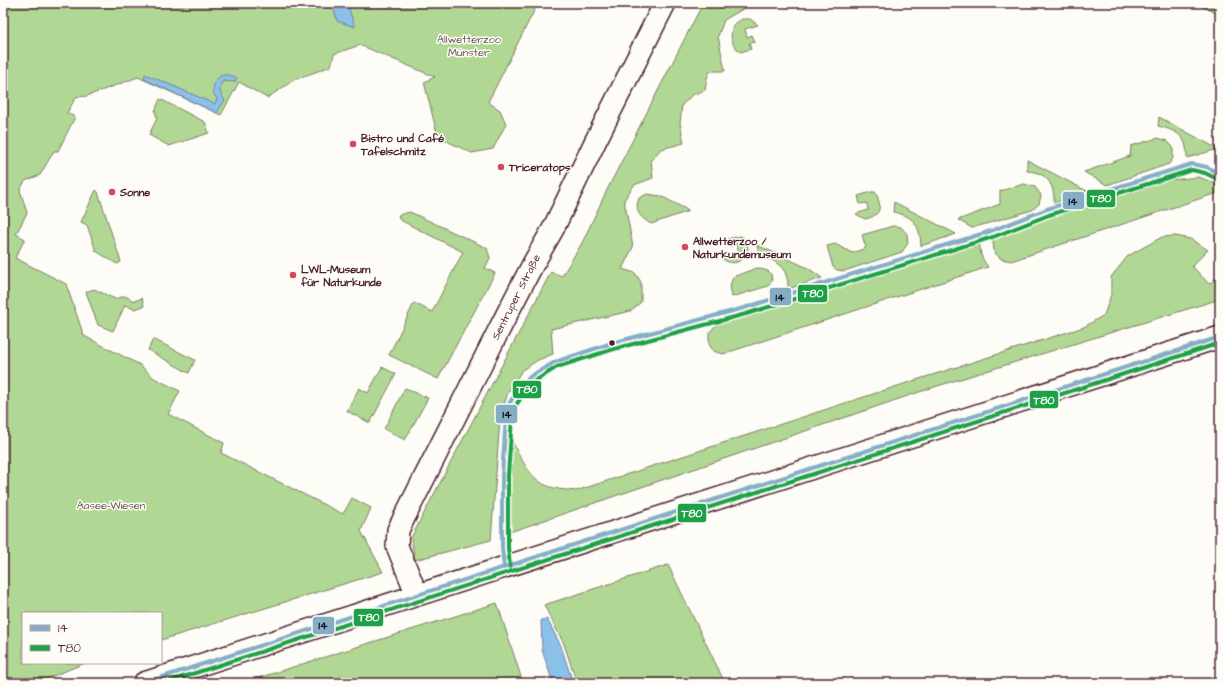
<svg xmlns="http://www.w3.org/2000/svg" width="1223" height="686" font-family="'Architects Daughter',sans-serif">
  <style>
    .green { fill: #b0d894; stroke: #7d7c60 }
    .water { fill: #8bc1e9; stroke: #71809d }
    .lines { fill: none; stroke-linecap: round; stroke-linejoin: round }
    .street-casing { stroke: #4a1f2b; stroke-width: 24 }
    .street { stroke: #fdfcf7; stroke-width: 21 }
    .bus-1-casing { stroke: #fdfcf7; stroke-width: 7 }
    .bus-2-casing { stroke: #fdfcf7; stroke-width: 7 }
    .bus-1 { stroke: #85aec6; stroke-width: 4 }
    .bus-2 { stroke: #1ea146; stroke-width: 4 }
    .poi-dot { fill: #d1495b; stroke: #fdfcf7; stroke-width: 1.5 }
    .bus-dot { fill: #4a1f2b; stroke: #fdfcf7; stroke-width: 1.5 }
    .labels { text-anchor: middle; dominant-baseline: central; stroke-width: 3; stroke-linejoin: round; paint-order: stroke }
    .park-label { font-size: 11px; fill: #69564a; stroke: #fdfcf7 }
    .poi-label { font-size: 11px; font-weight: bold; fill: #4a1f2b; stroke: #fdfcf7; text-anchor: start }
    .street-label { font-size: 11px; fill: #4a1f2b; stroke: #fdfcf7 }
    .line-badge { stroke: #fdfcf7; stroke-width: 1.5 }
    .badge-label { font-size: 11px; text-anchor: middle; font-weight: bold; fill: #fff }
    .pale-badge-label { font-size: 11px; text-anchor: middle; font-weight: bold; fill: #111 }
  </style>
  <rect width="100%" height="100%" fill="#fdfcf7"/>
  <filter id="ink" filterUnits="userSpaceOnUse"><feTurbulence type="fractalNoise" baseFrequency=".025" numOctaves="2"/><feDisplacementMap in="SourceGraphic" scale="8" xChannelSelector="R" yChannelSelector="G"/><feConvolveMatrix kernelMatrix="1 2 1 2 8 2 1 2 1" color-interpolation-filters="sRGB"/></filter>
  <g filter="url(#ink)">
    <path class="green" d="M3,3H538L488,102L500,110L506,124L493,149L472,153L438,137L424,82L435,77L360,45L334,54L331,66L294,80L267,98L239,82L221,115L138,77L87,96L76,97L67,113L75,117L58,151H54L40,175L25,181L20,190L27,213L16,234L25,239L15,258L66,284L84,336L140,365L154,378L180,391L168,414L224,443L221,453L343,514L352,498L371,508L361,531L383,572L161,640V613H23V663H85L36,683H3Z
      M703,3H747L748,6L724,20L718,36L725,71H710L707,78L705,90L692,95L682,105L680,123L684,143L661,149L651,160L653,178L634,185L624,200L633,247L622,269L635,273L641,282V302L631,311L551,329L553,354L538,360L522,370L508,392L500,419L491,540L415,560L411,538L551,272L562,276L582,243L607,190Z
      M1195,3H1220V15Z
      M742,19H750L758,25L745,29L747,37L752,35L755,42L749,43L751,49L740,52C730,43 730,37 733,25Z
      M160,99L205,122L209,133L169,146L149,135L157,118L155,111Z
      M1159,117L1218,149L1187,158C1187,136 1178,131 1158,126Z
      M1158,138L1167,141L1173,147V158L1169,164L1107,185L1084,172L1130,156L1131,146Z
      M1027,160L1087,191L1054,203C1055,184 1046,172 1027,171Z
      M1199,177L1216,184L1220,188V192L1011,261L1001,259L994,252L993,242L999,233L1170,180Z
      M1024,184L1035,187L1041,195L1039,204L1032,210L972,228L958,220L1000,204V191Z
      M96,190L98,192L121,262L117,264L96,251L87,225L81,222Z
      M871,192H875C883,206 881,216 865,219L856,214L868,210L867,203L860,204L858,196Z
      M647,194L661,196L689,211L651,224C640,217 634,212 639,198Z
      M894,202L956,234L921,246C920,225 914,216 893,212Z
      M410,212L487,248L490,258L485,268L495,273L438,379L389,355L414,303L432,312L463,252L400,220L398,215Z
      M893,226L901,227L907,234L908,243L902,252L844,271L837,270L833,267L827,246L835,244L852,253L866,248L862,235Z
      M741,236C759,249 737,273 722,258L739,253L736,244L729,246L727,239Z
      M1176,236L1190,239L1208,250L1192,266L1209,284L1220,275V299L931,388L507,533L512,441C522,460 531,483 554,488C561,490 569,490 576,491L913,381L1084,327L1104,315L1111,295V277L1128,256L1162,237Z
      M980,240C979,251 981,258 988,267L723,354L713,351L709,344V333L715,326Z
      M757,245L808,268L822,278L788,289C789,268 776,260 758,255Z
      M756,268L768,271L771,274L772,281L768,286L732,297L730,286L733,277Z
      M94,289L115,299L125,296L134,301L142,298L144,306L134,309L125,305L113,331L98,325L86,292Z
      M153,339L195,360L189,373L148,350Z
      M382,367L396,374L370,423L347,411L359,388L368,393Z
      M405,388L428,398L405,440L384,429Z
      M668,565L725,683H577L564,644L544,605Z
      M497,603L523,683H242Z"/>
    <path class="water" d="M334,3H349L348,6L355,27L337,21L333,6Z
      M145,74L215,104L217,99L213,93C213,78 222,70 237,78L235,82L223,81C218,88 219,93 225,100L217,113L144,79Z
      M547,619L561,646L573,683H553L542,650L541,620Z"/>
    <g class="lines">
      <defs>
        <path id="street" d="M417,595L397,546L398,530L508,312L533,264L553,229L596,140L665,3
          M144,683L1220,337"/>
      </defs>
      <use href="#street" class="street-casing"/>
      <use href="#street" class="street"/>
      <defs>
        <path id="bus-1" d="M504,568L502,547V475L506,417L510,402L522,385L531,376L555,362L612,343L744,308L991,231L1047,209L1192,164L1207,167L1220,174
          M144,683L1220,337"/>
        <path id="bus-2" d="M510,567L508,547V475L512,418L516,405L527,389L535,381L557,367L614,349L746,314L993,237L1049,215L1192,170L1205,173L1217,179
          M164,683L1220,343"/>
      </defs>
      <use href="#bus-1" class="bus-1-casing"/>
      <use href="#bus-2" class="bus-2-casing"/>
      <use href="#bus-1" class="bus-1"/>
      <use href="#bus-2" class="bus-2"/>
    </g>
  </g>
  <g class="poi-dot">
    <circle cx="353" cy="144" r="4"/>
    <circle cx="501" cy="167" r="4"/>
    <circle cx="112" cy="192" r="4"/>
    <circle cx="685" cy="247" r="4"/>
    <circle cx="293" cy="275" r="4"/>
  </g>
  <circle class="bus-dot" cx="612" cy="343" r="3.5"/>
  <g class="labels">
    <g class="park-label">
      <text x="469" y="39">Allwetterzoo<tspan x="469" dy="13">Münster</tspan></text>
      <text x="111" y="505">Aasee-Wiesen</text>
    </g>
    <g class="poi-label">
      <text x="361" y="138">Bistro und Café<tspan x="361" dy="13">Tafelschmitz</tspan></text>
      <text x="509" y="167">Triceratops</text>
      <text x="120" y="192">Sonne</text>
      <text x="693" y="241">Allwetterzoo /<tspan x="693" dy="13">Naturkundemuseum</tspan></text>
      <text x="301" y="269">LWL-Museum<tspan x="301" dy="13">für Naturkunde</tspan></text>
    </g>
    <g class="street-label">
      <text transform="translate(516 297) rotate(-63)">Sentruper Straße</text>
    </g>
  </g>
  <g class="line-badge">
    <rect x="1086" y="189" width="30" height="19" rx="4" fill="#1ea146"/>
    <rect x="1062" y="191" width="23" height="19" rx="4" fill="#85aec6"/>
    <rect x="797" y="284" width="31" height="19" rx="4" fill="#1ea146"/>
    <rect x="769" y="287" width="23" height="19" rx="4" fill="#85aec6"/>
    <rect x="512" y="380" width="30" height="19" rx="4" fill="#1ea146"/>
    <rect x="1029" y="390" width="30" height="19" rx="4" fill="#1ea146"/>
    <rect x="495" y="404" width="23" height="20" rx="4" fill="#85aec6"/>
    <rect x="677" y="503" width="30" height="20" rx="4" fill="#1ea146"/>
    <rect x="353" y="608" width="31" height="19" rx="4" fill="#1ea146"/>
    <rect x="312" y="616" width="23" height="19" rx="4" fill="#85aec6"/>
  </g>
  <g class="badge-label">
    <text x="1101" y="202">T80</text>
    <text x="813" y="297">T80</text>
    <text x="527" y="393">T80</text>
    <text x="1044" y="404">T80</text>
    <text x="692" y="517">T80</text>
    <text x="369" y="621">T80</text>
  </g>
  <g class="pale-badge-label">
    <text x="1073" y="205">14</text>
    <text x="780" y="301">14</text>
    <text x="507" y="418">14</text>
    <text x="323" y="629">14</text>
  </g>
  <rect width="1223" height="686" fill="none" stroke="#fdfcf7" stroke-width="16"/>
  <rect x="8" y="8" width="1207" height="670" fill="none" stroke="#4a1f2b" stroke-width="1.5" filter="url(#ink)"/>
  <rect x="22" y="612" width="140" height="52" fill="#fdfcf7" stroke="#b5a4a5"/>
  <rect x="30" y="625" width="20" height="6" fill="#85aec6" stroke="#b5a4a5"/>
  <text x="58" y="632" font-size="12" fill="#4a1f2b">14</text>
  <rect x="30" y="645" width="20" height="6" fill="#1ea146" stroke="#b5a4a5"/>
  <text x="58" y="652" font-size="12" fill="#4a1f2b">T80</text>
</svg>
